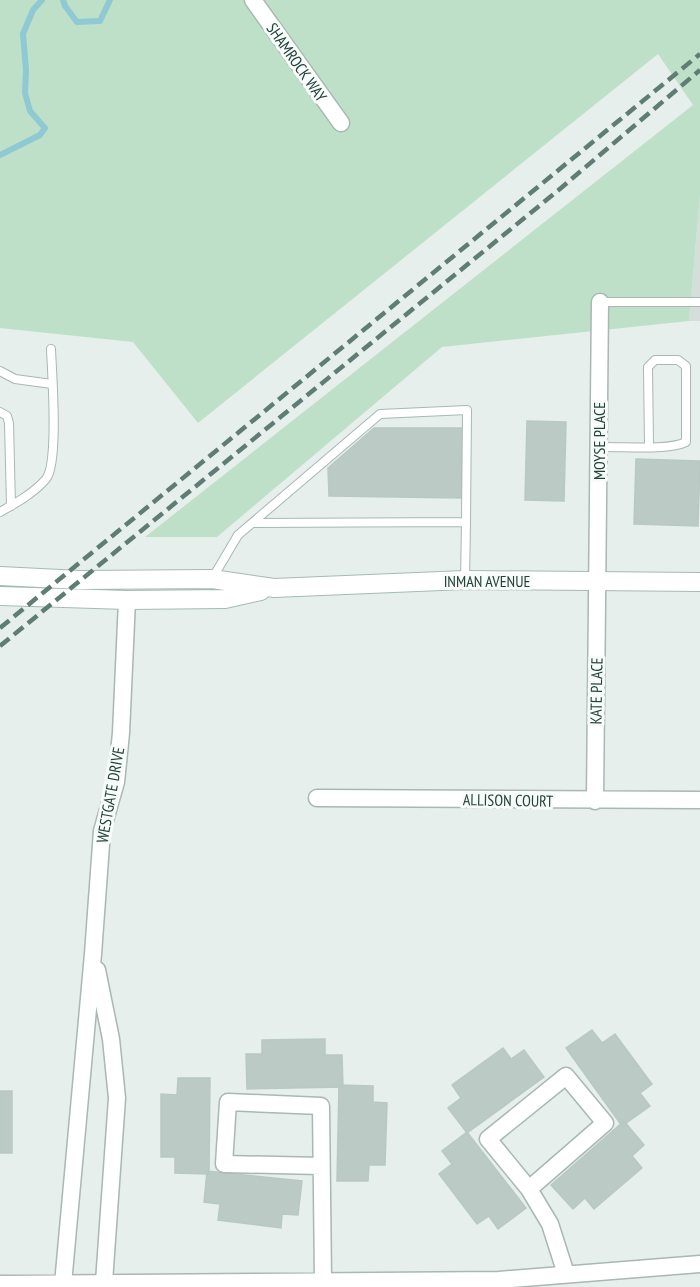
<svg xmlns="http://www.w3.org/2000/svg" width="700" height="1287" font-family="'PT Sans Narrow',sans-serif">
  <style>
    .built { fill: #d4dfda }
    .green { fill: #bfe0c8 }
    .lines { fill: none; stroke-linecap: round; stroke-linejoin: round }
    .stream { stroke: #8ec9d4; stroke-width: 6 }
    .building { fill: #bbcac4; stroke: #b8c9c2; stroke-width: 1.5 }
    .service-casing { stroke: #a8b8b2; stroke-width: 10 }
    .minor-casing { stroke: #a8b8b2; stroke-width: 19 }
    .secondary-casing { stroke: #a4bbb3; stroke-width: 20 }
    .service { stroke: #fff; stroke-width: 8 }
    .minor { stroke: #fff; stroke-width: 16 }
    .secondary { stroke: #fff; stroke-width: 18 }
    .rail { stroke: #5f7d75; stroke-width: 4.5; stroke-dasharray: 12 6; stroke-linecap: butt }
    .labels { text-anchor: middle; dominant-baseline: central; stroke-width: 6; stroke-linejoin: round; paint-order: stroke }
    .street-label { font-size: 16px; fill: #24423a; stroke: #f7fbf9 }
  </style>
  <rect width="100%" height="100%" fill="#e6efeb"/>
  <path class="built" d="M700,196V321H689Z"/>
  <path class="green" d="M0,0H700V196L689,321L442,347L217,537H145L693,105L658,54L198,423L133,342L0,328Z"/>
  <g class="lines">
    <path class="stream" d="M63,0L65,6L77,22L100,21L110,0
      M0,155L40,135L45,128L30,111L25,93L26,70L23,34L33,10L42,0"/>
  </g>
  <path class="building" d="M527,421L566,422L564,501L525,500Z
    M374,428H464L462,498L329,496L328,468Z
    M636,459L700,461L698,526L634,524Z
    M592,1030L602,1043L615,1034L652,1084L640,1093L650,1106L622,1126L566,1048Z
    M325,1039V1055H342L343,1087L247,1089L246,1054H262V1040Z
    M503,1048L511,1059L524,1050L544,1077L467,1133L448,1108L461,1098L452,1085Z
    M178,1078H210L209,1174L175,1173V1157H161V1094L177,1095Z
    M339,1085L373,1086V1102L387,1103L385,1165H369L368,1181H337Z
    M0,1091H12V1153H0Z
    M624,1121L644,1145L632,1156L642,1168L594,1209L585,1198L573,1209L551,1185Z
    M467,1132L526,1208L498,1229L489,1216L477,1224L439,1174L452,1164L442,1151Z
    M207,1171L302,1181L298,1215L282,1214L281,1228L218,1220L220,1204L204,1202Z"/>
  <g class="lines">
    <defs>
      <path id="service" d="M600,302H700
        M0,371L15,379L52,384
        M0,412L7,416L9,423L11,506
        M599,447C620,446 668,451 686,442V366L678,360H655L648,367L649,446
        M0,512C16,503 34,493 46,479C59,463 52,374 51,349
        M254,523L466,522L465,580
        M212,579L238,535L380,414L467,410L466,522"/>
      <path id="minor" d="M253,0L341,123
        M317,798L700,800
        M595,801L600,302
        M97,970L111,1039L117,1098L104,1282
        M321,1166L224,1164L228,1102L321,1106L323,1280
        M529,1189L605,1123L566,1076L488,1139L529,1189L550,1224L566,1274
        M0,1284L499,1280L700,1264
        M63,1284L93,954L102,831L116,782L121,733L127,600"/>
      <path id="secondary" d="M0,576L81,580L212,579L274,588L465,580L700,582
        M0,596L127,600L225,599L261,591"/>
    </defs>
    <use href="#service" class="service-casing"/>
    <use href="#minor" class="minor-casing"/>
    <use href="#secondary" class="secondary-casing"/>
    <use href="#service" class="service"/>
    <use href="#minor" class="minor"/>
    <use href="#secondary" class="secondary"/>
    <path class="rail" d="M0,628L700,54
      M0,646L555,193L700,70"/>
  </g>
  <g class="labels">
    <g class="street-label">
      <text transform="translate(297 62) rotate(55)">SHAMROCK WAY</text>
      <text transform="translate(599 441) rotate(-90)">MOYSE PLACE</text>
      <text x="487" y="581">INMAN AVENUE</text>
      <text transform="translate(596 691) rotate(-89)">KATE PLACE</text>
      <text transform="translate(110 795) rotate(-80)">WESTGATE DRIVE</text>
      <text transform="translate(508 800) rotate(1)">ALLISON COURT</text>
    </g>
  </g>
</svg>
